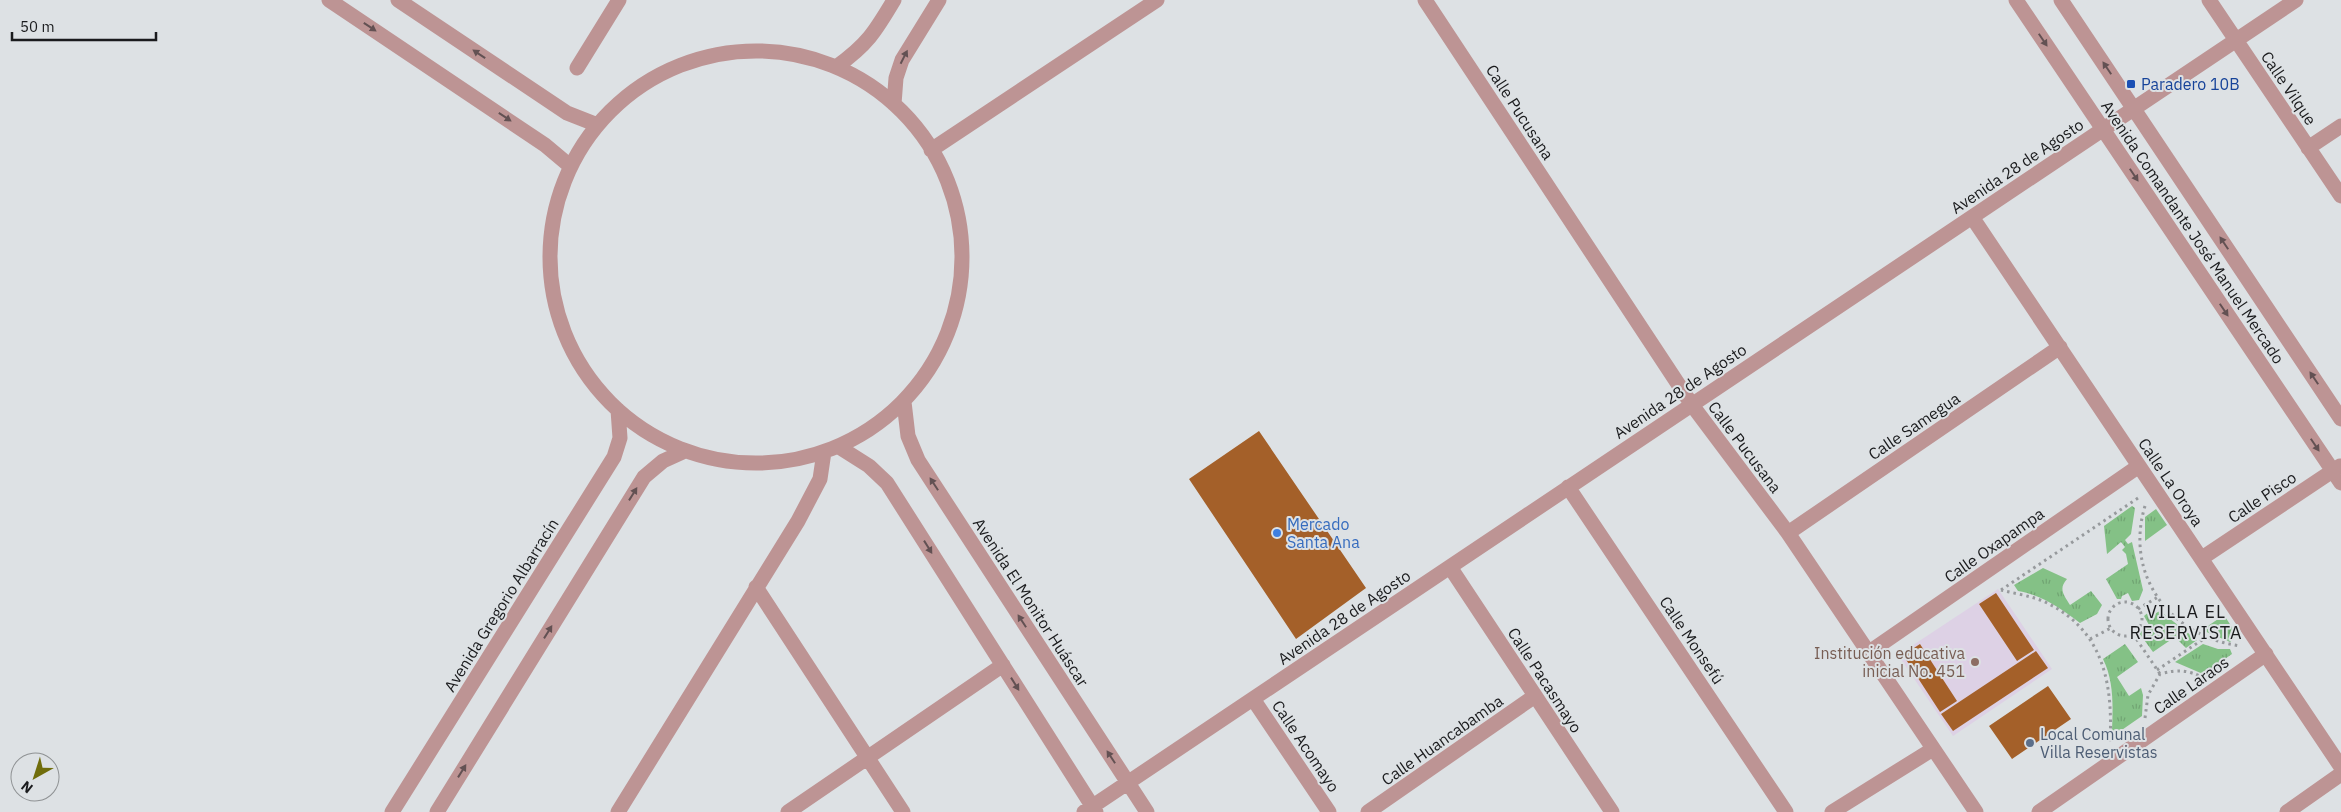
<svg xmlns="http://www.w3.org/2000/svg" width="2341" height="812" font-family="'IBM Plex Sans',sans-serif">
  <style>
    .education { fill: #ddd1e5 }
    .grass { fill: url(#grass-tufts) }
    .building { fill: #a46029 }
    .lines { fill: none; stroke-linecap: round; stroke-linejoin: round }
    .path { stroke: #979a9d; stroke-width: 3; stroke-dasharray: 2.5 4; stroke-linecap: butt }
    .minor { stroke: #bd9494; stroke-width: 15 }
    .oneway { fill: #635153 }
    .transit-dot { fill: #1a4fb4; stroke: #dde1e4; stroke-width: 2 }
    .shop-dot { fill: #3f7fe0; stroke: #dde1e4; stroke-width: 2 }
    .education-dot { fill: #8d6e63; stroke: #dde1e4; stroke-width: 2 }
    .service-dot { fill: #5c6f8a; stroke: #dde1e4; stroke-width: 2 }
    .labels { text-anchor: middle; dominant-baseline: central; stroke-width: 4; stroke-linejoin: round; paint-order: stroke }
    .transit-label { font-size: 16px; fill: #164399; stroke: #dde1e4; text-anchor: start }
    .street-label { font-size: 16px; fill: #1a1b1d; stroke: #dde1e4 }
    .shop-label { font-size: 16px; fill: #366cbe; stroke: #dde1e4; text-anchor: start }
    .education-label { font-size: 16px; fill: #785e54; stroke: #dde1e4; text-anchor: end }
    .service-label { font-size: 16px; fill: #4e5e75; stroke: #dde1e4; text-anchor: start }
    .neighbourhood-label { font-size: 18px; letter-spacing: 1px; fill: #1a1b1d; stroke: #dde1e4 }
  </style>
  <defs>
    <pattern id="grass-tufts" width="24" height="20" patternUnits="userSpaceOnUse" patternTransform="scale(1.25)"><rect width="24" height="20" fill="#84c186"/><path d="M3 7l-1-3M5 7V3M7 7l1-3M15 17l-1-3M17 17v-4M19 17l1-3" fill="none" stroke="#71a573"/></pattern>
  </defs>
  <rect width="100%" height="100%" fill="#dde1e4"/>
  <path class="education" d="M1998,589L2052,669L1953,736L1898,655Z"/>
  <path class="grass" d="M2132,506L2135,508L2131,534L2125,540L2128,544L2132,542L2143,590L2139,600L2132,601L2128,593L2122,596L2121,599H2117L2106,579L2128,564L2126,554L2122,550L2125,547L2121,542L2107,554L2104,526Z
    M2156,509L2167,525L2145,541V517Z
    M2043,568L2067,579C2058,589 2064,595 2070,605L2091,591L2102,605L2097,614L2080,623C2060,608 2042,595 2018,591L2014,585Z
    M2150,611L2154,614L2160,611L2197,640L2186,648L2175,637L2153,652L2139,633L2149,625L2144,616Z
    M2224,615L2237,635L2230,642L2202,630Z
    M2125,644L2138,662L2117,677L2129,696L2141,688L2143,695L2142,716L2116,734L2112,730C2113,706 2114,681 2103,659Z
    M2203,644L2218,649H2230L2232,654L2203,674L2175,662Z"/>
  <path class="building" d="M1259,431L1366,588L1296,639L1189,479Z
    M1996,593L2034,650L2017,661L1979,604Z
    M1920,644L1957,701L1940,712L1903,655Z
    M2036,651L2048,668L1953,731L1941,714Z
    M2048,686L2071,719L2012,759L1989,726Z"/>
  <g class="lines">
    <path class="path" d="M2145,506C2124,575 2170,637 2241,646
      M2001,590C2016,594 2034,596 2049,604C2104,632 2113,685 2110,742
      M2001,590L2141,496
      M2108 619a17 17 0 1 1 34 0a17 17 0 1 1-34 0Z
      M2138,609L2158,597
      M2133,634L2160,674
      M2090,639L2111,628
      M2157,670L2205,638
      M2145,718L2148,695L2160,674C2178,669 2188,670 2204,678"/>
    <path class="minor" d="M329,0L545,145L570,166
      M398,0L567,113L595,124
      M1425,0L1692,405L1788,533L1976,812
      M2016,0L2341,483
      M2061,0L2341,419
      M2209,0L2341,196
      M550 257a206 206 0 1 1 412 0a206 206 0 1 1-412 0Z
      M836,67C867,45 875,32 894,0
      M577,68L619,0
      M894,104L896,78L902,60L939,0
      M2308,148L2341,126
      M931,150L1157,0
      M1972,217L2341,767
      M904,402L908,436L918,460L1147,812
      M839,447L869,466L887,483L1096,812
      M1568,487L1786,812
      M1788,533L2060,347
      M2202,558L2340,466
      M1450,567L1612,812
      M756,587L903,812
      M1868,653L2139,466
      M1253,699L1329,812
      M392,812L614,457L620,438L618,410
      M437,812L644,477L663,461L685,451
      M618,812L798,521L820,479L824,452
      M788,812L1003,665
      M1084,812L2296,0
      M1368,812L1535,696
      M1832,812L1933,749
      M2039,812L2266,654
      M2287,812L2341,774"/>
  </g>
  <defs><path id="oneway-solid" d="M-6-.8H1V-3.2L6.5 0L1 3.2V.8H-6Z" transform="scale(1.25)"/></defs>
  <g class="oneway">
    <use href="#oneway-solid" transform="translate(370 27) rotate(34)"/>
    <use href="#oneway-solid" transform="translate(2043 40) rotate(56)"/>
    <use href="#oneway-solid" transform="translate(479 54) rotate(-146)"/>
    <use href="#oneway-solid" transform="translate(904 57) rotate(-63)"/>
    <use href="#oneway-solid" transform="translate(2107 68) rotate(-124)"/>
    <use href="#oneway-solid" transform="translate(505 117) rotate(34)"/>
    <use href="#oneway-solid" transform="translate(2134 175) rotate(56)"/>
    <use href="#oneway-solid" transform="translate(2224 243) rotate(-124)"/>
    <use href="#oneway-solid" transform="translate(2224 310) rotate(56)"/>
    <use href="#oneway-solid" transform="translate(2314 378) rotate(-124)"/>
    <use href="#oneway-solid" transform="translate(2315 445) rotate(56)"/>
    <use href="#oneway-solid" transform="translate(934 484) rotate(-123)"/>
    <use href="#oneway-solid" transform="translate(633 494) rotate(-58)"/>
    <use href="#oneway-solid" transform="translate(928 547) rotate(58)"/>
    <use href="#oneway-solid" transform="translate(1022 621) rotate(-123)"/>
    <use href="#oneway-solid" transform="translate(548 632) rotate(-58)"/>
    <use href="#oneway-solid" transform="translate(1015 684) rotate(58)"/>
    <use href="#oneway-solid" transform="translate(1111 757) rotate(-123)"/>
    <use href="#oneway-solid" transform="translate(462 771) rotate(-58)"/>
  </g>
  <rect class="transit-dot" x="2126" y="79" width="10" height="10" rx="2.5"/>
  <circle class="shop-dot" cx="1277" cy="533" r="5"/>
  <circle class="education-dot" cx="1975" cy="662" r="5"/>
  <circle class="service-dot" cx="2030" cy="743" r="5"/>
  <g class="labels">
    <g class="transit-label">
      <text x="2141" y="84">Paradero 10B</text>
    </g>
    <g class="street-label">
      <text transform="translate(2289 88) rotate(56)">Calle Vilque</text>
      <text transform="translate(1520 112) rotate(57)">Calle Pucusana</text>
      <text transform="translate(2017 166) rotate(-34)">Avenida 28 de Agosto</text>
      <text transform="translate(2193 232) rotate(56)">Avenida Comandante José Manuel Mercado</text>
      <text transform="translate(1680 391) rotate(-34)">Avenida 28 de Agosto</text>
      <text transform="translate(1914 426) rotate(-34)">Calle Samegua</text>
      <text transform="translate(1745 447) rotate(53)">Calle Pucusana</text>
      <text transform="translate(2171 482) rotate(56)">Calle La Oroya</text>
      <text transform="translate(2262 497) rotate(-34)">Calle Pisco</text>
      <text transform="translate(1994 545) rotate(-35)">Calle Oxapampa</text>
      <text transform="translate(1031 602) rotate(57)">Avenida El Monitor Huáscar</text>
      <text transform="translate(501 605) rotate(-58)">Avenida Gregorio Albarracín</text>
      <text transform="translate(1344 617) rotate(-34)">Avenida 28 de Agosto</text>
      <text transform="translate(1692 640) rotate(56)">Calle Monsefú</text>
      <text transform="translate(1545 680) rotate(57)">Calle Pacasmayo</text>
      <text transform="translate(2191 685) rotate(-35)">Calle Laraos</text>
      <text transform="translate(1442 740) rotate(-35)">Calle Huancabamba</text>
      <text transform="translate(1306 746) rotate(56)">Calle Acomayo</text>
    </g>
    <g class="shop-label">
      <text x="1287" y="524">Mercado<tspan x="1287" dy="18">Santa Ana</tspan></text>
    </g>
    <g class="education-label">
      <text x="1965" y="653">Institución educativa<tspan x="1965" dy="18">inicial No. 451</tspan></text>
    </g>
    <g class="service-label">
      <text x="2040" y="734">Local Comunal<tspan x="2040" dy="18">Villa Reservistas</tspan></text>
    </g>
    <g class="neighbourhood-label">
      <text x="2186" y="611">VILLA EL<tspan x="2186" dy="21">RESERVISTA</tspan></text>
    </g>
  </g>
  <g transform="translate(35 777) rotate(219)"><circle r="24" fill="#dde1e4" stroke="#8f9294"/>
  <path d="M0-4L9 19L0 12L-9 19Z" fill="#706d0b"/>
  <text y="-8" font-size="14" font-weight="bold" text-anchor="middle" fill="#1a1b1d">N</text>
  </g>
  <path d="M12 32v8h144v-8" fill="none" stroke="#1a1b1d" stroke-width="2.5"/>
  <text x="20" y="32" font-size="15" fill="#1a1b1d" stroke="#dde1e4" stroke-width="4" paint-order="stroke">50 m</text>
</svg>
